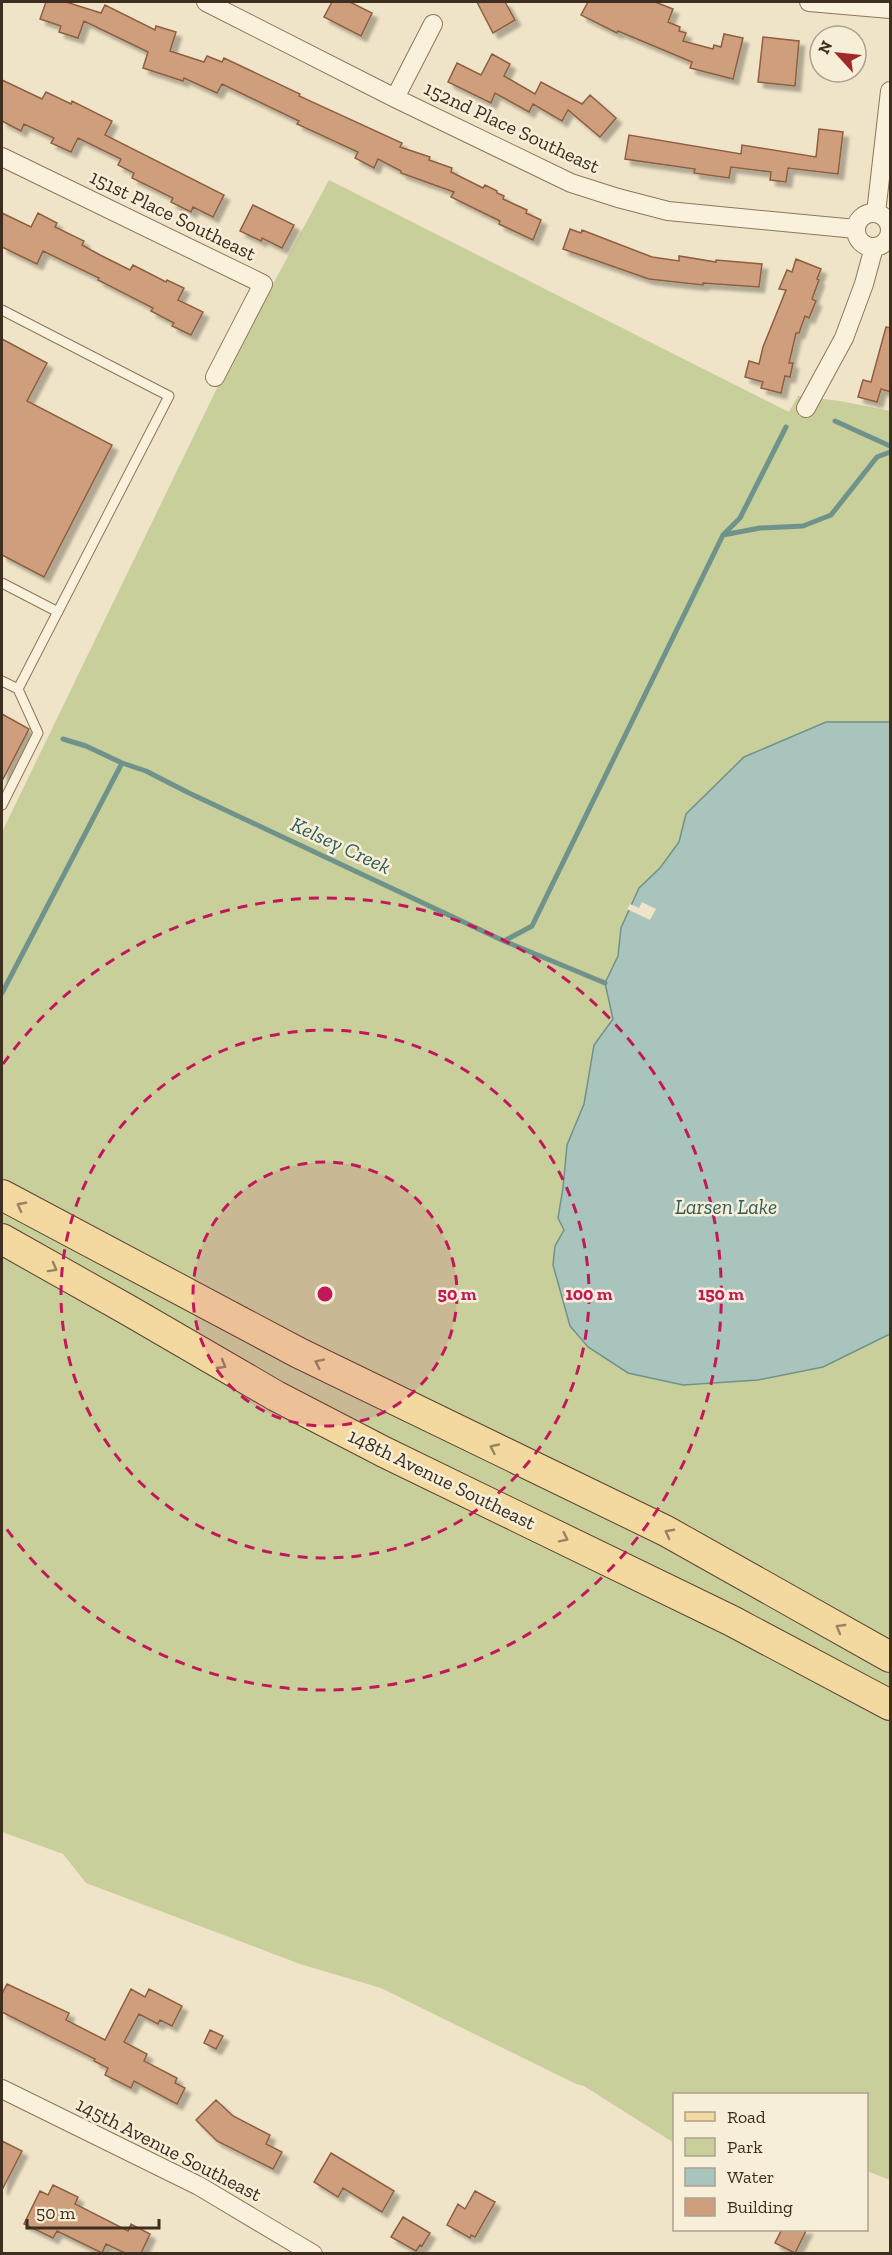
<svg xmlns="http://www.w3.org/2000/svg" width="892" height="2255" font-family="'Zilla Slab',serif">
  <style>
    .green { fill: #c9cf9b }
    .water { fill: #a9c4bc; stroke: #6f938a; stroke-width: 1.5 }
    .pier { fill: #f0e4c8 }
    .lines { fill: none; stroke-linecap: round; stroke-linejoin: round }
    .stream { stroke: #6f938a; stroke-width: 5 }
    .building { fill: #cf9f7d; stroke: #8d5f41; stroke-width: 1.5; filter: url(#shadow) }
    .lane-casing { stroke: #8d765c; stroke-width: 11 }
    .street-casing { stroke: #8d765c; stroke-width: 20 }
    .primary-casing { stroke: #5b4430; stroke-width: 32 }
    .lane { stroke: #faf1dc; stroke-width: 9 }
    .street { stroke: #faf1dc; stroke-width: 18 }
    .primary { stroke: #f3d9a0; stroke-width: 30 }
    .oneway { stroke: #988460 }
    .ring { fill: none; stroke: #c2185b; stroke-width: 3; stroke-dasharray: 10 8 }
    .labels { text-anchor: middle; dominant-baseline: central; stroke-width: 5; stroke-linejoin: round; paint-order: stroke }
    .street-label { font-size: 20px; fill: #3d2e20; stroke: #f7eed8 }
    .water-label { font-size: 21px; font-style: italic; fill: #2f5d5a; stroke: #f7eed8 }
    .centre { fill: #c2185b; stroke: #f7eed8; stroke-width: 3 }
    .ring-label { font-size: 18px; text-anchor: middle; font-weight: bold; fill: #c2185b; stroke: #f7eed8; stroke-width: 5; stroke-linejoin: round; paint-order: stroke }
  </style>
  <defs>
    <filter id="shadow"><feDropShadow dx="5.5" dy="5.5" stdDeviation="1.5" flood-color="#0004"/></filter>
  </defs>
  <rect width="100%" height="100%" fill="#f0e4c8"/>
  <path class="green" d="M329,180L789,412L798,396L840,401L890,411V2180L867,2171L866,2094H674V2143L584,2086L576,2084L381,1988L300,1964L86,1883L63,1854L2,1832V832L217,388Z"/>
  <path class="water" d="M826,722H890V1334L823,1367L758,1380L683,1385L628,1373L588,1347L570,1326L553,1265L555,1246L564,1230L558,1218L563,1188L567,1145L584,1104L594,1045L613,1019L605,983L618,956L621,928L639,888L660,868L679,842L686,814L744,757Z"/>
  <path class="pier" d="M642,902L656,909L650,920L627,909L630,904L639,908Z"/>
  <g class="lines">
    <path class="stream" d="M835,421L890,446
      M723,535L760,528L803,526L831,515L877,457L890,452
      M63,739L86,746L122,763L146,771L189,793L504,941L605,983
      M504,941L532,926L723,535L740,518L786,427
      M2,993L122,763"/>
  </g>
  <path class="building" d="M46,2H66L101,13L105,5L155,30L156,26L176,32L170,51L204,62L207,56L222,62L224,58L300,94L299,96L402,143L400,147L430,157L429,160L452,168L451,172L483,188L485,185L497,191V193L504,196L503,199L527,210L526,213L541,220L533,240L499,224L500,221L451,197L454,192L401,173V171L378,159L374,168L355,158L358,152L297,124L299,121L222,84L217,93L184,78L183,81L143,68L148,52L84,21L78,38L59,32L61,26L40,19Z
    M332,2H350L372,13L361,36L324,17Z
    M477,2H505L515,20L493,33Z
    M588,2H655L673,9L668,22L680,27L679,31L686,33L683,41L713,49L714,45L721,47L724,34L743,38L733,79L690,68L692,62L618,31L617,33L581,15Z
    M763,37L799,41L795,86L758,82Z
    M492,54L510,64L504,76L535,94L541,82L582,104L590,95L616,118L600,137L568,110L562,121L533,104L529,112L495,93L491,103L448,82L457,63L481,75Z
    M2,80L42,99L46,92L71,104L72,101L112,121L105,135L224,195L213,217L193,207L191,212L171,202L173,198L132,178L134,173L118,165L121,159L78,138L71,152L51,143L54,138L24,124L21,131L2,121Z
    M819,129L843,132L838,174L788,168L786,182L770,180L771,172L731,167L729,178L694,173L695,169L625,159L629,135L741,154L742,145L816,157Z
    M253,205L294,225L282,248L262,238L261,241L240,231Z
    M2,213L31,227L38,213L57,223L55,227L84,241L82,245L100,255L130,270L133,265L166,282L167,280L184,288L178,300L203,312L191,335L172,326L174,323L151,311L153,308L98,280L99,278L43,251L37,264L2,247Z
    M570,229L581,233L582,230L652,257L679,261V256L716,262V260L762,264L759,287L703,283V285L649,279L563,249Z
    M796,259L821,269L817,279L819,280L812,299L816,301L809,318L805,316L799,333H796L789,363H793L790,377L785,376L781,393L761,388L763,382L745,377L749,361L759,364L763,347L786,290L779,289L787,270L792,272Z
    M886,327L891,328V392L881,389L877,402L858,397L863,380L871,382Z
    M2,339L47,363L27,401L112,445L44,577L2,555Z
    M2,714L29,729L2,781Z
    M7,1984L69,2013L66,2020L105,2040L131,1989L145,1997L149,1989L182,2006L172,2026L160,2020L158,2024L139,2014L124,2042L147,2054L144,2061L177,2078L175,2083L185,2088L177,2104L134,2081L131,2088L105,2075L108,2068L94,2061L95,2059L2,2012V1994Z
    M210,2030L223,2036L216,2049L204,2043Z
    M216,2100L233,2116L270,2135L266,2144L282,2152L273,2169L217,2141L196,2120Z
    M2,2141L22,2151L2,2190Z
    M331,2153L394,2191L382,2212L343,2188L338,2197L314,2182Z
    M53,2185L78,2197L75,2204L128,2231L131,2224L150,2234L141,2253H125L106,2244L102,2253L57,2231L53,2238L24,2224L40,2191L48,2195Z
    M475,2191L495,2202L475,2237L471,2235L470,2238L447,2225L458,2204L465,2209Z
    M403,2217L430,2233L422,2246L420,2245L416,2251L391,2237Z
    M782,2229H807L795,2253L775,2243Z"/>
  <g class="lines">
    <defs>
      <path id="lane" d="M2,310L169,396L18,689L38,733L2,805
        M2,583L58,612
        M2,681L18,689"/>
      <path id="street" d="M206,2L395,98L571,183L618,198L668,211L856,229
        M809,2L890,9
        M395,98L433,24
        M2,157L263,284L215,377
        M876,213L890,91
        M856 230a17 17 0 1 1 34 0a17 17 0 1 1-34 0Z
        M806,408L844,338L864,284L874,247
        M2,2089L199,2186L313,2254"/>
      <path id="primary" d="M2,1195L299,1353L666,1531L890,1657
        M2,1239L128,1310L276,1396L384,1452L732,1621L890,1705"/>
    </defs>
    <use href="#lane" class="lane-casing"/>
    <use href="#street" class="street-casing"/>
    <use href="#primary" class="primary-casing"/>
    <use href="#lane" class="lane"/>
    <use href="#street" class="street"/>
    <use href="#primary" class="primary"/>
  </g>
  <defs><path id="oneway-chevron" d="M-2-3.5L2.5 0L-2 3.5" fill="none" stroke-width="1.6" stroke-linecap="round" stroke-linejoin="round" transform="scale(1.5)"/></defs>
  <g class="oneway">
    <use href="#oneway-chevron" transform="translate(21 1206) rotate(-152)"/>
    <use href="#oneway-chevron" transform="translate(53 1268) rotate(29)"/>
    <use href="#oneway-chevron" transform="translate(319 1363) rotate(-154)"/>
    <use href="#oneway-chevron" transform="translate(222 1365) rotate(30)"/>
    <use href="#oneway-chevron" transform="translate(494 1448) rotate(-155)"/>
    <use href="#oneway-chevron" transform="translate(669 1533) rotate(-152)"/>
    <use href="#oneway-chevron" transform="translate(564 1538) rotate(26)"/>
    <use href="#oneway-chevron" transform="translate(840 1628) rotate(-150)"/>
  </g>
  <circle cx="325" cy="1294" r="132" fill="#c2185b" fill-opacity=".12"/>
  <g class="ring">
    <circle cx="325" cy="1294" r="132"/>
    <circle cx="325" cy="1294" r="264"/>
    <path d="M3 1064A396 396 0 1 1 3 1524"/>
  </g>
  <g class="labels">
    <g class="street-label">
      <text transform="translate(512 127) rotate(25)">152nd Place Southeast</text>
      <text transform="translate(173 215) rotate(26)">151st Place Southeast</text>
      <text transform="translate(442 1479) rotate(26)">148th Avenue Southeast</text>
      <text transform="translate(169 2149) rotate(27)">145th Avenue Southeast</text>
    </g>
    <g class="water-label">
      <text transform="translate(341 845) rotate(25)">Kelsey Creek</text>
      <text x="726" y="1206">Larsen Lake</text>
    </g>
  </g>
  <circle cx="325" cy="1294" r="9" class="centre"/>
  <g class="ring-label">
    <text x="457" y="1300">50 m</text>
    <text x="589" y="1300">100 m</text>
    <text x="721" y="1300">150 m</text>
  </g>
  <rect width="892" height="2255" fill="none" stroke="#3d2e20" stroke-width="6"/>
  <rect x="673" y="2093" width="195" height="138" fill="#f7eed8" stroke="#ada18e" stroke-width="1.5"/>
  <rect x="685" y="2112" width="30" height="9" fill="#f3d9a0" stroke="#ada18e" stroke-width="1.5"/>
  <text x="727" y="2123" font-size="18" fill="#3d2e20">Road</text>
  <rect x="685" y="2138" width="30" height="18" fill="#c9cf9b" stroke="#ada18e" stroke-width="1.5"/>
  <text x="727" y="2153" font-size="18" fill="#3d2e20">Park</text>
  <rect x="685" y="2168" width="30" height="18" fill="#a9c4bc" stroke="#ada18e" stroke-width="1.5"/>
  <text x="727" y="2183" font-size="18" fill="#3d2e20">Water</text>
  <rect x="685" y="2198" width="30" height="18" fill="#cf9f7d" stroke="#ada18e" stroke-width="1.5"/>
  <text x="727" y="2213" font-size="18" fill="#3d2e20">Building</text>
  <g transform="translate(838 54) rotate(297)"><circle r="28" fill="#f7eed8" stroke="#ada18e" stroke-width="1.5"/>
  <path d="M0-4.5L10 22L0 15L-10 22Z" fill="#9e2a2b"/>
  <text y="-9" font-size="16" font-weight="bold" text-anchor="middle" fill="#3d2e20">N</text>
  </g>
  <path d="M27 2219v9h132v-9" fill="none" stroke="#3d2e20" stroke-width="3"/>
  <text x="36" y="2219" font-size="18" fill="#3d2e20" stroke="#f7eed8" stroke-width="4.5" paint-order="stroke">50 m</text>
</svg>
